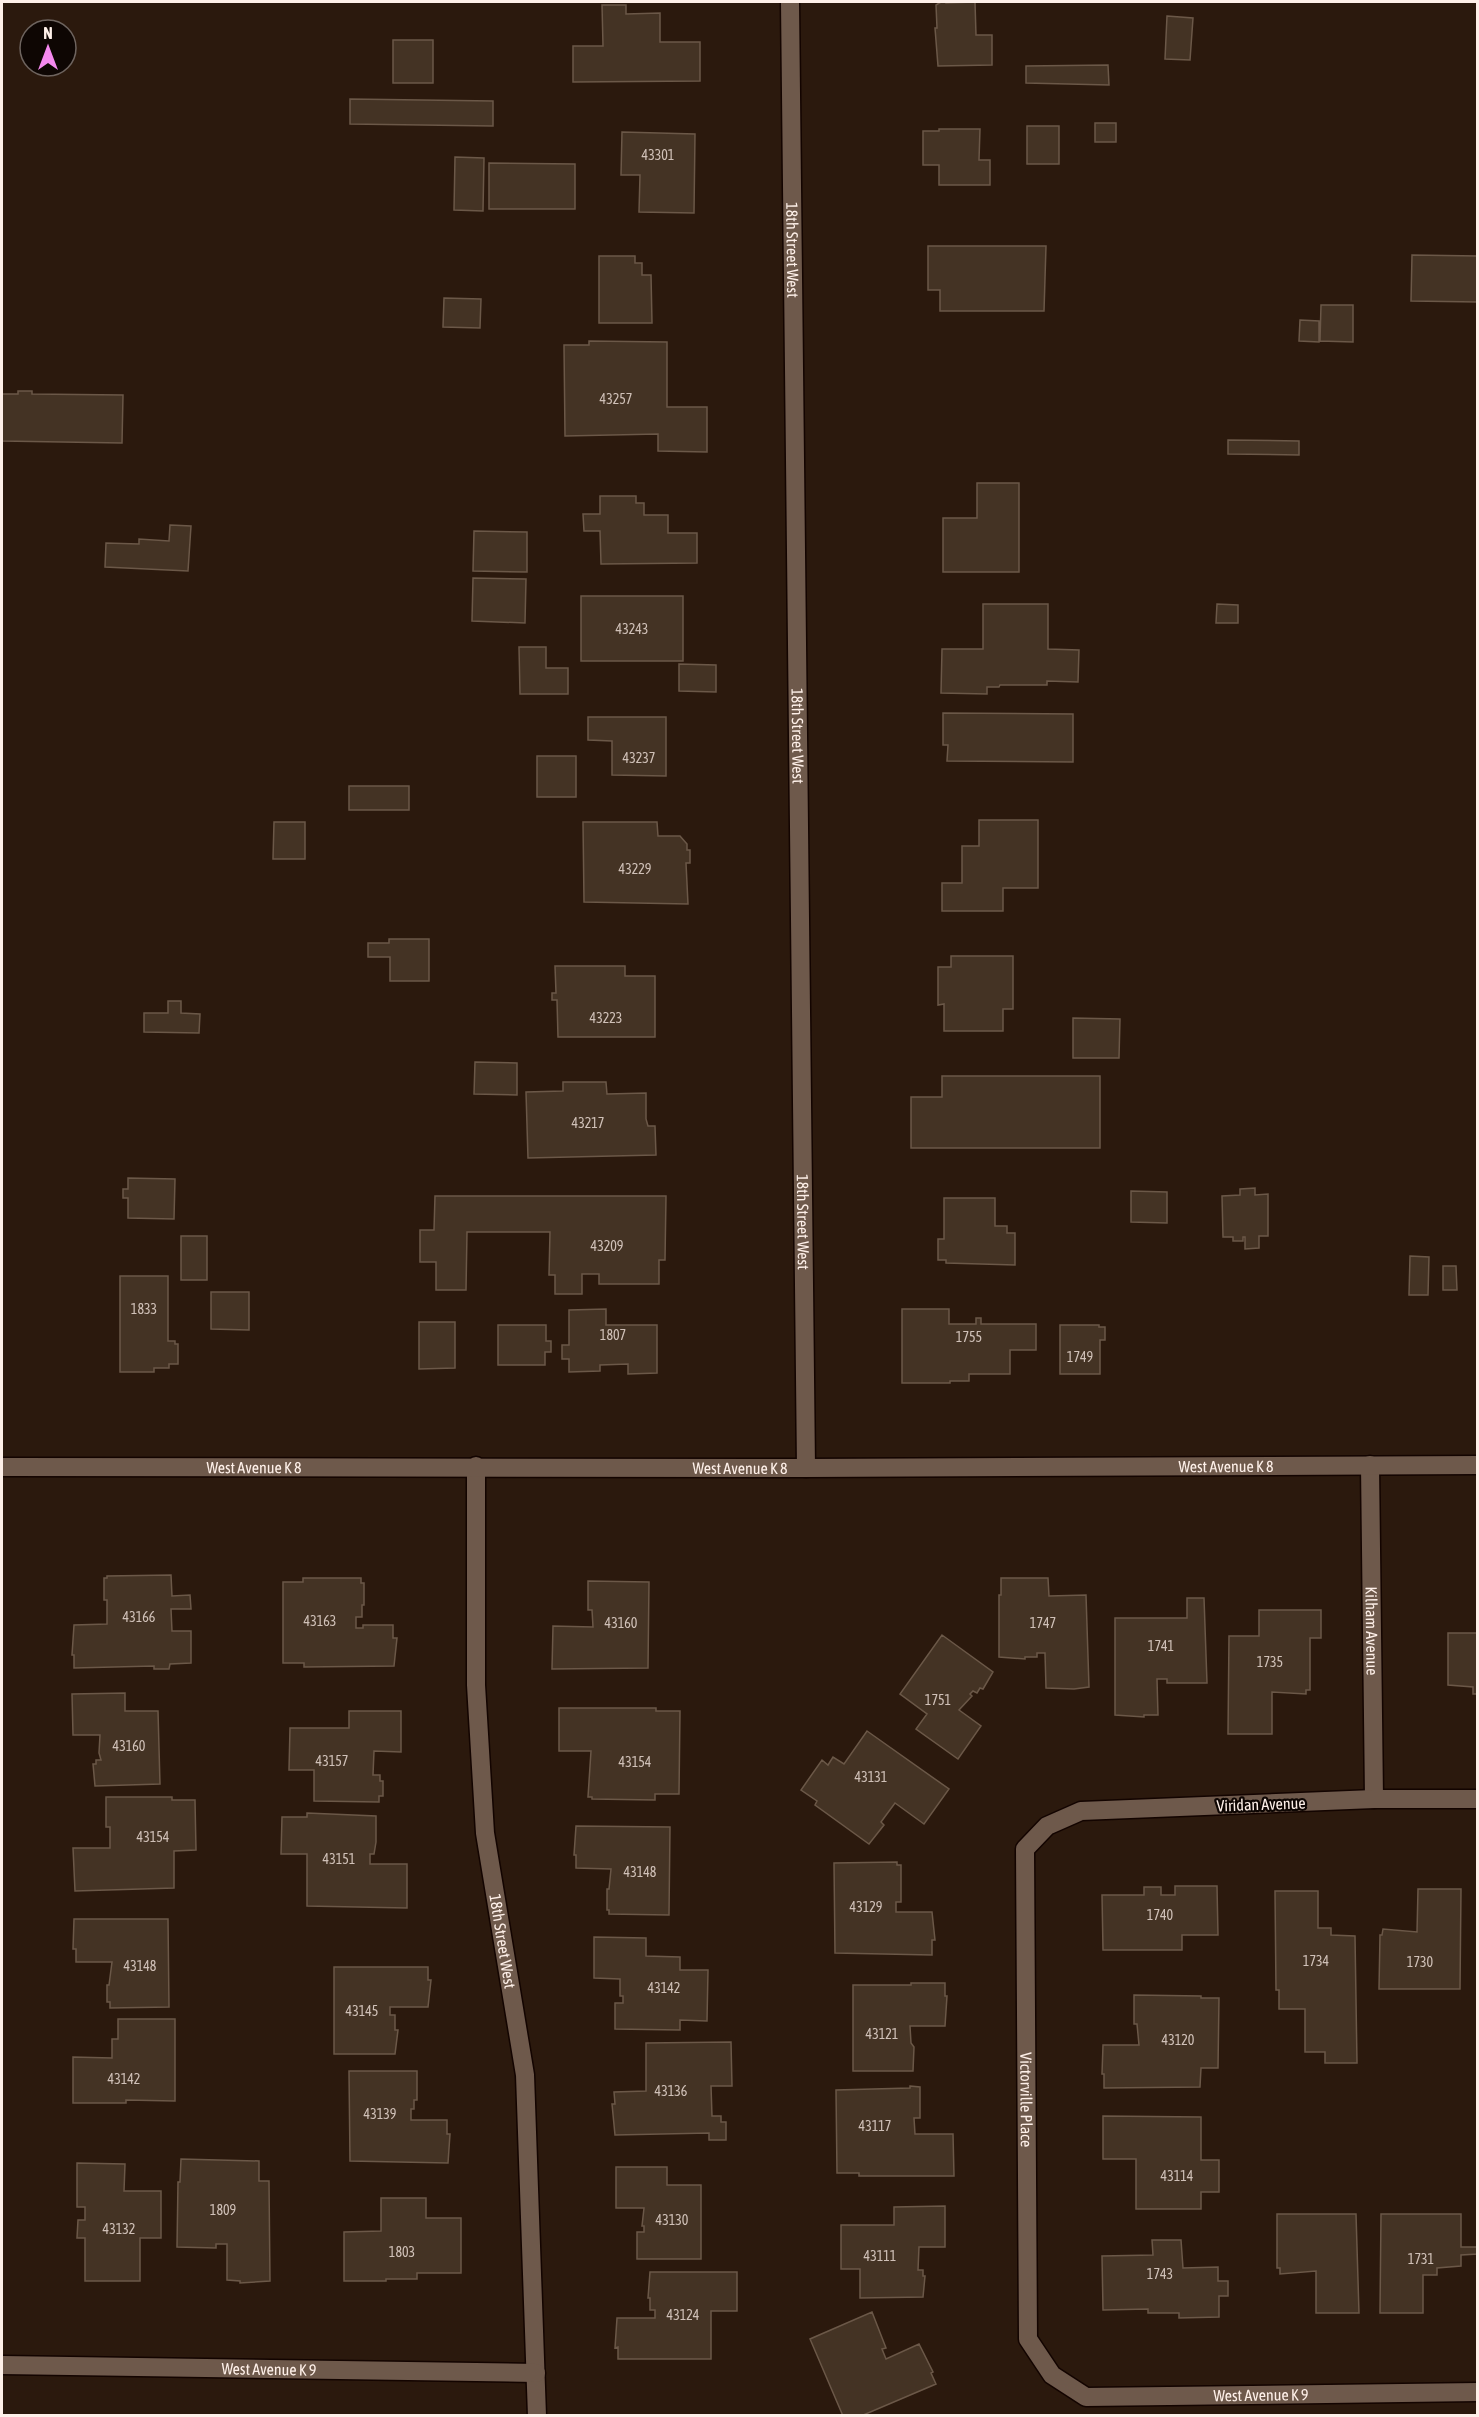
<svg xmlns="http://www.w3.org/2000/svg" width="1479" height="2417" font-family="'Asap Condensed',sans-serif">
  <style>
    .building { fill: #443324; stroke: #6b5848; stroke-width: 1.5 }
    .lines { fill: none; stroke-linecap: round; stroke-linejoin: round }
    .minor-casing { stroke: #130400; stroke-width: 21 }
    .tertiary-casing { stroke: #130400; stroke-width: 21 }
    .minor { stroke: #6e594b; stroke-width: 18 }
    .tertiary { stroke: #6e594b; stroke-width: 18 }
    .labels { text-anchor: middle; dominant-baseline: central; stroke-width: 4.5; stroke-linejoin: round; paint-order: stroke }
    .number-label { font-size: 14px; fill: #d0c1b8 }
    .street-label { font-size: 16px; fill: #fef0e9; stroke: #0e0603 }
  </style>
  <rect width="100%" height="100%" fill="#2b190d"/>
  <path class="building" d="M941,2H946V3L975,2L976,35H992V65L938,66L935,28H937L936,5Z
    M602,5H626V14L660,13V42H700V81L573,82V46H603Z
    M1167,16L1193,18L1190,60L1165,59Z
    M393,40H433V83H393Z
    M1108,65L1109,85L1026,83V66Z
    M350,99L493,101V126L350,124Z
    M1095,123H1116V142H1095Z
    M1027,126H1059V164H1027Z
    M939,129H980L979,160H990V185H939V165H923V131H939Z
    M622,132L695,134L694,213L639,212L640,175H621Z
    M455,157L484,158L483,211L454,210Z
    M489,163L575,164V209H489Z
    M928,246H1046L1044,311H940V290H928Z
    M1412,255L1478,256V302L1411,301Z
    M599,256H635V263H642V275H651L652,323H599Z
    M444,298L481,299L480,328L443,327Z
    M1321,305H1353V342L1320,341Z
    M1300,320L1319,321V342L1299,341Z
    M589,341L667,342V407H707V452L658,451V434L565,436L564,345H589Z
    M18,391H32V394L123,395L122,443L2,441V394H18Z
    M1228,440L1299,441V455L1228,454Z
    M977,483H1019V572H943V518H977Z
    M600,496H636V503H644V515H668V533H697V563L601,564L600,531H584L583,514H600Z
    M170,525L191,526L188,571L105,567L106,543L139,544V539L169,541Z
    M474,531L527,532V572L473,571Z
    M473,578L526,579L525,623L472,621Z
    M581,596H683V661H581Z
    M983,604H1048V649L1079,650L1078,682L1047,681V685H1000L999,687H987V694L941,693L942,649H983Z
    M1217,604L1238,605V623H1216Z
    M519,647H546V668H568V694H520Z
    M679,664L716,665V692L679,691Z
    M943,713L1073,714V762L947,761L948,745H943Z
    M588,717H666V776L612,775V741L588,740Z
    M537,756H576V797H537Z
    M349,786H409V810H349Z
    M979,820H1038V888H1003V911H942V883H962V846H979Z
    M274,822H305V859H273Z
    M583,822H657L658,836H680L687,844V850H690V863H686L688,904L584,902Z
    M389,939H429V981H390V957H368V943H389Z
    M951,956H1013V1009H1003V1031H944V1004L938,1005V967H951Z
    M555,966H625V976H655V1037H558L557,1000H552V993H556Z
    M168,1001H181V1013L200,1014L199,1033L144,1032V1013H168Z
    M1073,1018L1120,1019L1119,1058H1073Z
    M475,1062L517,1063V1095L474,1094Z
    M942,1076H1100V1148H911V1097H942Z
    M563,1082H606L607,1094L646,1093V1119L648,1126H655L656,1155L528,1158L526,1092L563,1091Z
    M128,1178L175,1179L174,1219L128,1218V1198H123V1189H128Z
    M1255,1188V1195L1268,1194V1236H1259V1248L1245,1249V1237H1243V1241H1233V1237H1223L1222,1196L1240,1195V1189Z
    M1131,1191L1167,1192V1223L1131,1222Z
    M435,1196H666L665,1260H659V1284H599V1274H582V1294H555V1275H549L550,1232H467L466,1290H436V1262H420V1230H434Z
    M944,1198H995V1226H1007V1233H1015V1265L946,1263V1260H938V1239H944Z
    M181,1236H207V1280H181Z
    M1410,1256L1429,1257L1428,1295H1409Z
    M1443,1266H1456L1457,1290H1443Z
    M120,1276H168V1341H175V1344H178V1364H169V1368H154V1372H120Z
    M211,1292H249V1330L211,1329Z
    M606,1309V1325H657V1373L628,1374V1364L600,1365V1371L569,1372V1359H562V1345H569V1310Z
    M902,1309H949V1324H976V1318H981V1324H1036V1350H1010V1374H969V1381H950V1383H902Z
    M419,1322H455V1368L419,1369Z
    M498,1325H546V1341H551V1352H545V1365H498Z
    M1060,1325H1099V1327H1105V1340H1100V1374H1060Z
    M171,1575L172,1596L190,1595L191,1609H171L172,1631H191V1663L170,1664L169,1669H154V1666L74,1668V1655H72L74,1625L107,1624V1600H104V1578H107V1576Z
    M303,1578H361V1583H364V1605H362V1617H356V1628H363V1625H393V1638H397L394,1666L304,1667V1663H283V1582H303Z
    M1001,1578H1048L1049,1596L1086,1595L1089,1687L1074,1689L1046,1688L1045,1653H1037V1657H1025V1659L999,1657V1595H1001Z
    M588,1581L649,1582L648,1668L552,1669L553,1626L593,1627L592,1610H588Z
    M1187,1598H1204L1207,1683H1167V1679H1157L1158,1715H1144V1717L1115,1715V1618H1187Z
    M1259,1610H1321V1638H1310V1690H1306V1694L1272,1692V1734H1228L1229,1636H1259Z
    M1448,1633H1478V1694H1473V1687L1448,1685Z
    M942,1635L993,1672L983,1689L980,1688L977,1693L973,1691L970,1694L972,1696L959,1710L981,1726L958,1759L916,1729L927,1714L900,1694Z
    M125,1693V1711H158L160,1784L95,1786L93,1764H96V1760H101L99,1753L100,1735H73L72,1694Z
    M559,1708H656V1711H680L679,1794H655V1800L592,1799V1797H588L591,1751H559Z
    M349,1711H401V1752L374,1751L373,1775H380V1781H383V1796H379V1802L314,1801V1770H289L290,1728H349Z
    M867,1731L949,1789L924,1824L895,1803L881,1822L884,1825L869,1844L815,1805L817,1801L801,1790L822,1760L828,1765L833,1757L844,1764Z
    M106,1797H172V1800H195L196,1850L174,1851V1888L75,1891L73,1848H110V1827H106Z
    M307,1813L376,1816V1842L374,1854H370V1864H407V1908L307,1906V1854H281L282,1817H307Z
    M576,1826L670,1827L669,1915L609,1914V1910H607V1889H609L611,1869L576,1868V1855H574Z
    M897,1862V1865H901V1902H896V1912H932L935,1940H932V1955L835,1953L834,1863Z
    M1175,1886H1217L1218,1935H1182V1950H1103L1102,1895H1144V1887H1161V1895H1175Z
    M1418,1889H1461L1460,1989H1379L1380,1935H1382L1383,1929L1417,1932Z
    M1275,1891H1318V1928H1331V1935L1355,1936L1357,2063H1325V2052H1305V2009H1279V1990H1276Z
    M74,1919H168L169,2007L110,2008V2002H107V1985H109L112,1962H76V1949H73Z
    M594,1937L646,1938V1956L680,1957V1970H708L707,2021L680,2020V2030L615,2029V2003H623V1996H620V1979L594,1978Z
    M334,1967H428V1980H431L428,2007H390V2015H395V2030H398L395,2054H334Z
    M911,1983H945V1996H947L945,2026H910L911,2043L914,2047L913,2071H853V1985H911Z
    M1134,1995L1201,1996V1998H1219L1218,2068H1201L1200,2087L1104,2088V2074H1102L1103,2045H1139L1137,2024H1134Z
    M118,2019H175V2101L126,2100V2103H73V2057L112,2058V2039H118Z
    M731,2042L732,2086H711L712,2116H721V2122H726V2140H709V2133L615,2135L612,2104H615L614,2092L646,2091V2043Z
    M349,2071H417V2100H414V2109H411V2120H447V2134H450L448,2163L350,2161Z
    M910,2086L920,2087V2118H914L915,2134H953L954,2176H859V2173H837L836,2090L910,2088Z
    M1103,2116L1201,2117V2160H1219V2192H1201V2209H1136V2159H1103Z
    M181,2159L259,2161V2181H269L270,2281L240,2283V2281L227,2280V2244H216V2248L177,2247L178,2182H180Z
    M77,2163L125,2164L124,2191H161V2238H140V2281H85V2238H77L78,2220H85V2207H77Z
    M616,2167H667V2185H701V2259H637V2232H644V2226H642L644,2208H616Z
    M381,2198H426V2218H461V2273H417V2279H386V2281H344V2232L381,2231Z
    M945,2206V2247H919L918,2270H923V2276H925L923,2297L860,2298V2269H841V2225H894V2207Z
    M1277,2214H1356L1359,2313H1316V2271L1280,2274V2268H1277Z
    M1381,2214H1461V2247H1478V2254L1461,2255V2266L1437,2268V2275H1423V2313H1380Z
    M1152,2240H1181L1183,2268L1218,2267V2281H1228V2296H1219V2317L1179,2318V2313H1148V2309L1103,2310L1102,2256L1153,2255Z
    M650,2272H737V2311H711V2359H618V2347L615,2348L617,2318H655V2310H650V2298H648Z
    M872,2312L886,2348L882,2349L886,2359L919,2344L933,2372L931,2373L936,2384L861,2416H843L810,2339Z"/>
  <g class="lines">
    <defs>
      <g id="minor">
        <path id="s1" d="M790,2L806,1468"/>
        <path id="s2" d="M1370,1465L1374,1799"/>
        <path id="s3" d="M476,1466V1685L485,1833L525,2075L537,2416"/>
        <path id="s4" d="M1478,1799H1374L1081,1811L1047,1826L1025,1849L1028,2339L1052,2375L1086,2397L1478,2392"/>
        <path id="s5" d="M2,2365L536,2373"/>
      </g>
      <g id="tertiary">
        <path id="s6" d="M2,1467L806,1468L1478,1465"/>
      </g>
    </defs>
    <use href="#minor" class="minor-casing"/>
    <use href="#tertiary" class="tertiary-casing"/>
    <use href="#minor" class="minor"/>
    <use href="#tertiary" class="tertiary"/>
  </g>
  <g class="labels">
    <g class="number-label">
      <text x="658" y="155">43301</text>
      <text x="616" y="399">43257</text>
      <text x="632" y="629">43243</text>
      <text x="639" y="758">43237</text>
      <text x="635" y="869">43229</text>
      <text x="606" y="1018">43223</text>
      <text x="588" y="1123">43217</text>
      <text x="607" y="1246">43209</text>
      <text x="144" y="1309">1833</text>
      <text x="613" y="1335">1807</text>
      <text x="969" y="1337">1755</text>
      <text x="1080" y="1357">1749</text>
      <text x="139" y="1617">43166</text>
      <text x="320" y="1621">43163</text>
      <text x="621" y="1623">43160</text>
      <text x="1043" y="1623">1747</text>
      <text x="1161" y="1646">1741</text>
      <text x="1270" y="1662">1735</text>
      <text x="938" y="1700">1751</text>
      <text x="129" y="1746">43160</text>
      <text x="332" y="1761">43157</text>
      <text x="635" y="1762">43154</text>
      <text x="871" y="1777">43131</text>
      <text x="153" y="1837">43154</text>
      <text x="339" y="1859">43151</text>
      <text x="640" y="1872">43148</text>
      <text x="866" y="1907">43129</text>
      <text x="1160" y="1915">1740</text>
      <text x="1316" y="1961">1734</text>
      <text x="1420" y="1962">1730</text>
      <text x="140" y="1966">43148</text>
      <text x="664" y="1988">43142</text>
      <text x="362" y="2011">43145</text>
      <text x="882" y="2034">43121</text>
      <text x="1178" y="2040">43120</text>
      <text x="124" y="2079">43142</text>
      <text x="671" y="2091">43136</text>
      <text x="380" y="2114">43139</text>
      <text x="875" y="2126">43117</text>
      <text x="1177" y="2176">43114</text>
      <text x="223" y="2210">1809</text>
      <text x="672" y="2220">43130</text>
      <text x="119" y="2229">43132</text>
      <text x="402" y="2252">1803</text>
      <text x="880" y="2256">43111</text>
      <text x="1421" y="2259">1731</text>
      <text x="1160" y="2274">1743</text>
      <text x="683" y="2315">43124</text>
    </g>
    <g class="street-label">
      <text stroke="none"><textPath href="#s1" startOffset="248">18th Street West</textPath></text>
      <text stroke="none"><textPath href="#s1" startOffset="734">18th Street West</textPath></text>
      <text stroke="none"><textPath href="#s1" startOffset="1220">18th Street West</textPath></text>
      <text stroke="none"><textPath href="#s6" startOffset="1224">West Avenue K 8</textPath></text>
      <text stroke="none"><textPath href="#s6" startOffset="252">West Avenue K 8</textPath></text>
      <text stroke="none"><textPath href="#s6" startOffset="738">West Avenue K 8</textPath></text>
      <text stroke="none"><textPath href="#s2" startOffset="166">Kilham Avenue</textPath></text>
      <text transform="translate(1261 1804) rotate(-2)">Viridan Avenue</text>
      <text stroke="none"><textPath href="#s3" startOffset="477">18th Street West</textPath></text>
      <text stroke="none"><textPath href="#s4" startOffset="717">Victorville Place</textPath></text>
      <text stroke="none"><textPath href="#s5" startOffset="267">West Avenue K 9</textPath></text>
      <text stroke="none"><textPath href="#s4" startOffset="1215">West Avenue K 9</textPath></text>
    </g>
  </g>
  <rect width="1479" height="2417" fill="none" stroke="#fef0e9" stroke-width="6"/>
  <g transform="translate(48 48)"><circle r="28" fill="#0e0603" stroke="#6e645f" stroke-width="1.5"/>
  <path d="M0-4.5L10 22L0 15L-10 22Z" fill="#f589ef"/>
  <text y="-9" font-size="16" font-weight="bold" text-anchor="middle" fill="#fef0e9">N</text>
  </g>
</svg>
